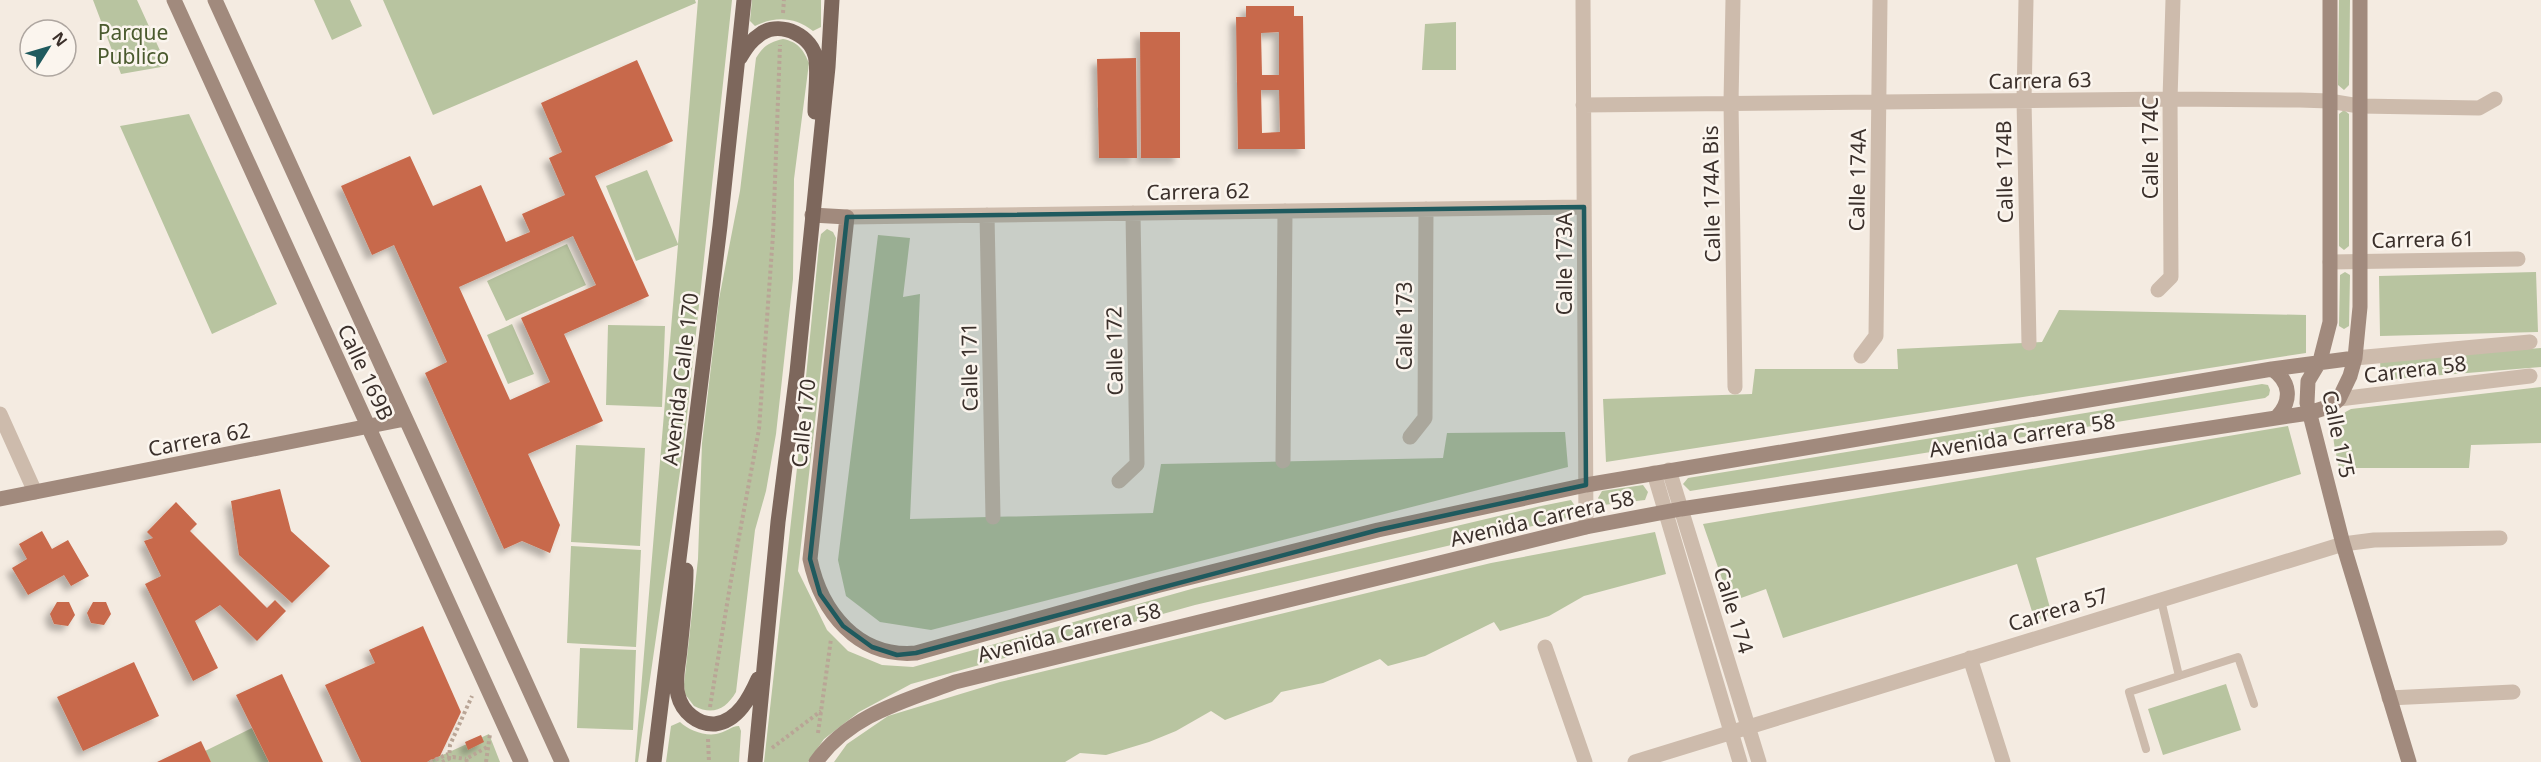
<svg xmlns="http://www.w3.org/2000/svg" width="2541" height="762" font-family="'Noto Sans',sans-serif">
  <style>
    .green { fill: #b8c4a0 }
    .building { fill: #c8694b; fill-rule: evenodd; filter: url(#shadow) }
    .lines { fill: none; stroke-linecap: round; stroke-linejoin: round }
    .path { stroke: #b9a596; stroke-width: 4; stroke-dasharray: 3 3; stroke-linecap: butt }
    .lane { stroke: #cdbbac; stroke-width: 8 }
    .street { stroke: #cdbbac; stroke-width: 15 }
    .secondary { stroke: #a18a7d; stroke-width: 15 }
    .primary { stroke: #7d675c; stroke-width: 15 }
    .marked { fill: #1f5a5e; fill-opacity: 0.2; stroke: #1f5a5e; stroke-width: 4.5; stroke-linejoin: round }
    .labels { text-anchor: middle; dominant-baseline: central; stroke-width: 5; stroke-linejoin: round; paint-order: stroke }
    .park-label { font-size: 21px; fill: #4a5a2e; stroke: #fbf5ee }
    .street-label { font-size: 21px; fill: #3b302b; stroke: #fbf5ee }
  </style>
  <defs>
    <filter id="shadow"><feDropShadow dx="-5.5" dy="5.5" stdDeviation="3" flood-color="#0004"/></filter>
  </defs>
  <rect width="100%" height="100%" fill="#f4ebe1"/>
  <path class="green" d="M93,0H137L167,66L121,74Z
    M314,0H350L362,26L332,40Z
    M383,0H695L696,3L433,115Z
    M698,0H732L684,444L638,762H635L678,245L636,261L606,186L647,170L678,244Z
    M752,0H821V27L813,31C795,17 775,16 755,26L750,21Z
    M2339,0H2350L2349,85L2344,90L2338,85Z
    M1456,22V70H1422L1425,24Z
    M783,39C798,42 803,49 809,63L794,179L793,279L776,434L766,491L755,530L736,692C726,709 713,716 694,706L685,694L684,684L698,559L702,443L719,299L740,191L756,58C763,46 770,42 783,39Z
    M2344,110L2349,114V246L2344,250L2339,246V114Z
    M189,114L277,304L212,334L120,126Z
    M827,229L833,232L836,238L798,571L827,630L848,651L882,665L913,667L1195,588L1541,506L1571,500L1575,506L1574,513L1567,518L1195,605L911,684L859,712L824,739L808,762H764L797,468L819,245L821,234Z
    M878,235L910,238L903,297L920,294L910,519L1153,513L1161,464L1443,458L1447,433L1565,432L1568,467L931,630L880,622L846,596L838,560Z
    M567,244L586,285L506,321L487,281Z
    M2345,272L2350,275L2349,326L2344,329L2339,326L2340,275Z
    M2536,272L2538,332L2380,336L2379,276Z
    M2059,310L2306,315V353L1606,462L1603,399L1752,394L1755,369H1898L1897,349L2042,342Z
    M512,324L534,374L508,384L487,335Z
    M608,325L665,326L662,407L606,405Z
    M2541,348V367L2381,380L2380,360Z
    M2262,384L2268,385L2270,390L2269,395L2265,398L1690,491L1683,484L1688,478Z
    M2541,387V443L2471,445L2469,468H2339C2335,445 2324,422 2351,409Z
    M2288,426L2301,474L2036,558L2052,615L2035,621L2017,564L1783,638L1766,589L1730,602L1703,524Z
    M576,445L645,448L640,546L571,542Z
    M1643,485L1648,492L1645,500L1603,505L1598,498L1602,491Z
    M1655,532L1666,574L1584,596L1549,616L1500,631L1494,622L1425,656L1388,666L1380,659L1323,683L1281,692L1272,702L1225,720L1211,711L1176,731L1149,742L1106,755L1080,753L1065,762H834L847,744L888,716L1000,682L1491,563Z
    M571,546L641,550L636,647L567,643Z
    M580,648L636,650L633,730L577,728Z
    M2226,684L2241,730L2163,755L2148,709Z
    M680,722C688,730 704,736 716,734C725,733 731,726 739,726L741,731L739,762H666L671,726Z
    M252,728L269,762H211L205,751Z
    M489,734L500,762H427Z"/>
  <path class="building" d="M1246,6H1294V16H1303L1305,149H1238L1236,17H1246ZM1279,32V75H1262L1261,33ZM1261,90H1279L1280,132L1262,133Z
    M1140,32H1180V158H1141Z
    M1136,58L1137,158H1099L1097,59Z
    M637,60L673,141L595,176L649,296L564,334L603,421L528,454L560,525L550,553L522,541L504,549L425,373L447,362L394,245L372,255L341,186L410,156L433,206L481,185L506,242L530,232L522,214L565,195L549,158L562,152L541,103ZM573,236L596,285L521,318L550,382L510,400L459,287Z
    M280,489L291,531L330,566L292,603L239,555L231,501Z
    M176,502L197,524L190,531L267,608L275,600L286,611L257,641L220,605L195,621L218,668L193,681L145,584L161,576L144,541L153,538L147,532Z
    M42,531L52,549L68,540L89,576L71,586L64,575L28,595L12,568L27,559L19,544Z
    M57,602H69L75,615L68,626L54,624L50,614Z
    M93,602H106L111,614L104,625L91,623L87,613Z
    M423,626L461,712L440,756L427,762H361L325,685L375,663L369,650Z
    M134,662L159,716L83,751L57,697Z
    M282,674L323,762H269L236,695Z
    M481,735L484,742L468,750L465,742Z
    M201,741L211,762H157Z"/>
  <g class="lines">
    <path class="path" d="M783,13L784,0
      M710,707L731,580L759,429L773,235L780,45
      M818,733L831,639
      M708,739L709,762
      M772,748L821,711
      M449,759L450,745L472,696
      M430,762L448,754
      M442,762L453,757L466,759
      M467,762L466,759L487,747
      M486,762L490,734"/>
    <path class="lane" d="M2161,600L2179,676
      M2146,749L2129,692L2238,657L2254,704"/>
    <path class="street" d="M1583,0L1586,527
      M1733,0L1731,102L1735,387
      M2026,0L2024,100L2029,343
      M1583,105L2170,99L2300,100L2329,101L2359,106L2479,108L2495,99
      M987,215L993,517
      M847,217L1584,207
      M2330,262L2518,259
      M2158,290L2171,277L2170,99L2173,0
      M1861,356L1876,336L1880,0
      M2355,358L2530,342
      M2339,399L2530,376
      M0,414L35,492
      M1410,437L1425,418L1426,209
      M1283,461L1285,211
      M1669,470L1759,762
      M1654,473L1740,762
      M1119,481L1137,464L1133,213
      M1545,647L1585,762
      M1970,658L2003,762
      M2389,698L2513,692
      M1635,762L2343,544L2374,540L2500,538"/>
    <path class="secondary" d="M174,0L521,762
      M215,0L562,762
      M2330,0V322L2320,361L2308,381L2307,403L2343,544L2409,762
      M812,215L847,217L810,559C821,612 858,658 916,653L1156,586L1378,530L1586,485L2272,369L2355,358
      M2272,369C2291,382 2292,401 2277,417
      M0,499L405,419
      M816,762C849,715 904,701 955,682L1586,527L1681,509L2309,413L2331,406L2339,399L2350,376L2355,358L2360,307V0"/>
    <path class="primary" d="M740,58C746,48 751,40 762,33C782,21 813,36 816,60C818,76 815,95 815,112
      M686,570C686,596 683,622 680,649C679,663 674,681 678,695C682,712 698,725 715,724C738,721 750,697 758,679
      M654,762L720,226L744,0
      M755,762L778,522L797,372L828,67L832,0"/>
  </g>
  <path class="marked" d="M1584,207L1586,485L1378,530L916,653L897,655L872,647L843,626L820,594L810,559L847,217Z"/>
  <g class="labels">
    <g class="park-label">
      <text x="133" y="32">Parque<tspan x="133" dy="24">Publico</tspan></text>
    </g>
    <g class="street-label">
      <text transform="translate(2040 80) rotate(-1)">Carrera 63</text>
      <text transform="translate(2150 148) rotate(-90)">Calle 174C</text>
      <text transform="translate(2004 172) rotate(-91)">Calle 174B</text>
      <text transform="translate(1857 180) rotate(-89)">Calle 174A</text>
      <text transform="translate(1198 191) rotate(-1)">Carrera 62</text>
      <text transform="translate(1711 194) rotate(-91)">Calle 174A Bis</text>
      <text transform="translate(2423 239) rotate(-1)">Carrera 61</text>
      <text transform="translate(1564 264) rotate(-90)">Calle 173A</text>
      <text transform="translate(1404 326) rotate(-90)">Calle 173</text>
      <text transform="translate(1114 351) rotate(-91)">Calle 172</text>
      <text transform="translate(969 367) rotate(-91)">Calle 171</text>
      <text transform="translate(2415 369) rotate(-7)">Carrera 58</text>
      <text transform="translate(366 372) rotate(65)">Calle 169B</text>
      <text transform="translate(680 379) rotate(-83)">Avenida Calle 170</text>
      <text transform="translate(803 423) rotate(-84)">Calle 170</text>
      <text transform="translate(2339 434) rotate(78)">Calle 175</text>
      <text transform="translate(2022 435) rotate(-9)">Avenida Carrera 58</text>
      <text transform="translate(199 439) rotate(-11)">Carrera 62</text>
      <text transform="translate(1542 518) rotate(-13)">Avenida Carrera 58</text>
      <text transform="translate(2058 609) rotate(-17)">Carrera 57</text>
      <text transform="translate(1734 610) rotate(73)">Calle 174</text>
      <text transform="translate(1069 632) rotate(-14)">Avenida Carrera 58</text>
    </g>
  </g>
  <g transform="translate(48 48) rotate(53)"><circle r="28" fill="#fbf5ee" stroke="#aea6a0" stroke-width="1.5"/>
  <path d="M0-4.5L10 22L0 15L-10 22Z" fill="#1f5a5e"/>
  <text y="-9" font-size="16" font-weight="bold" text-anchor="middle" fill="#3b302b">N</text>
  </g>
</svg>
